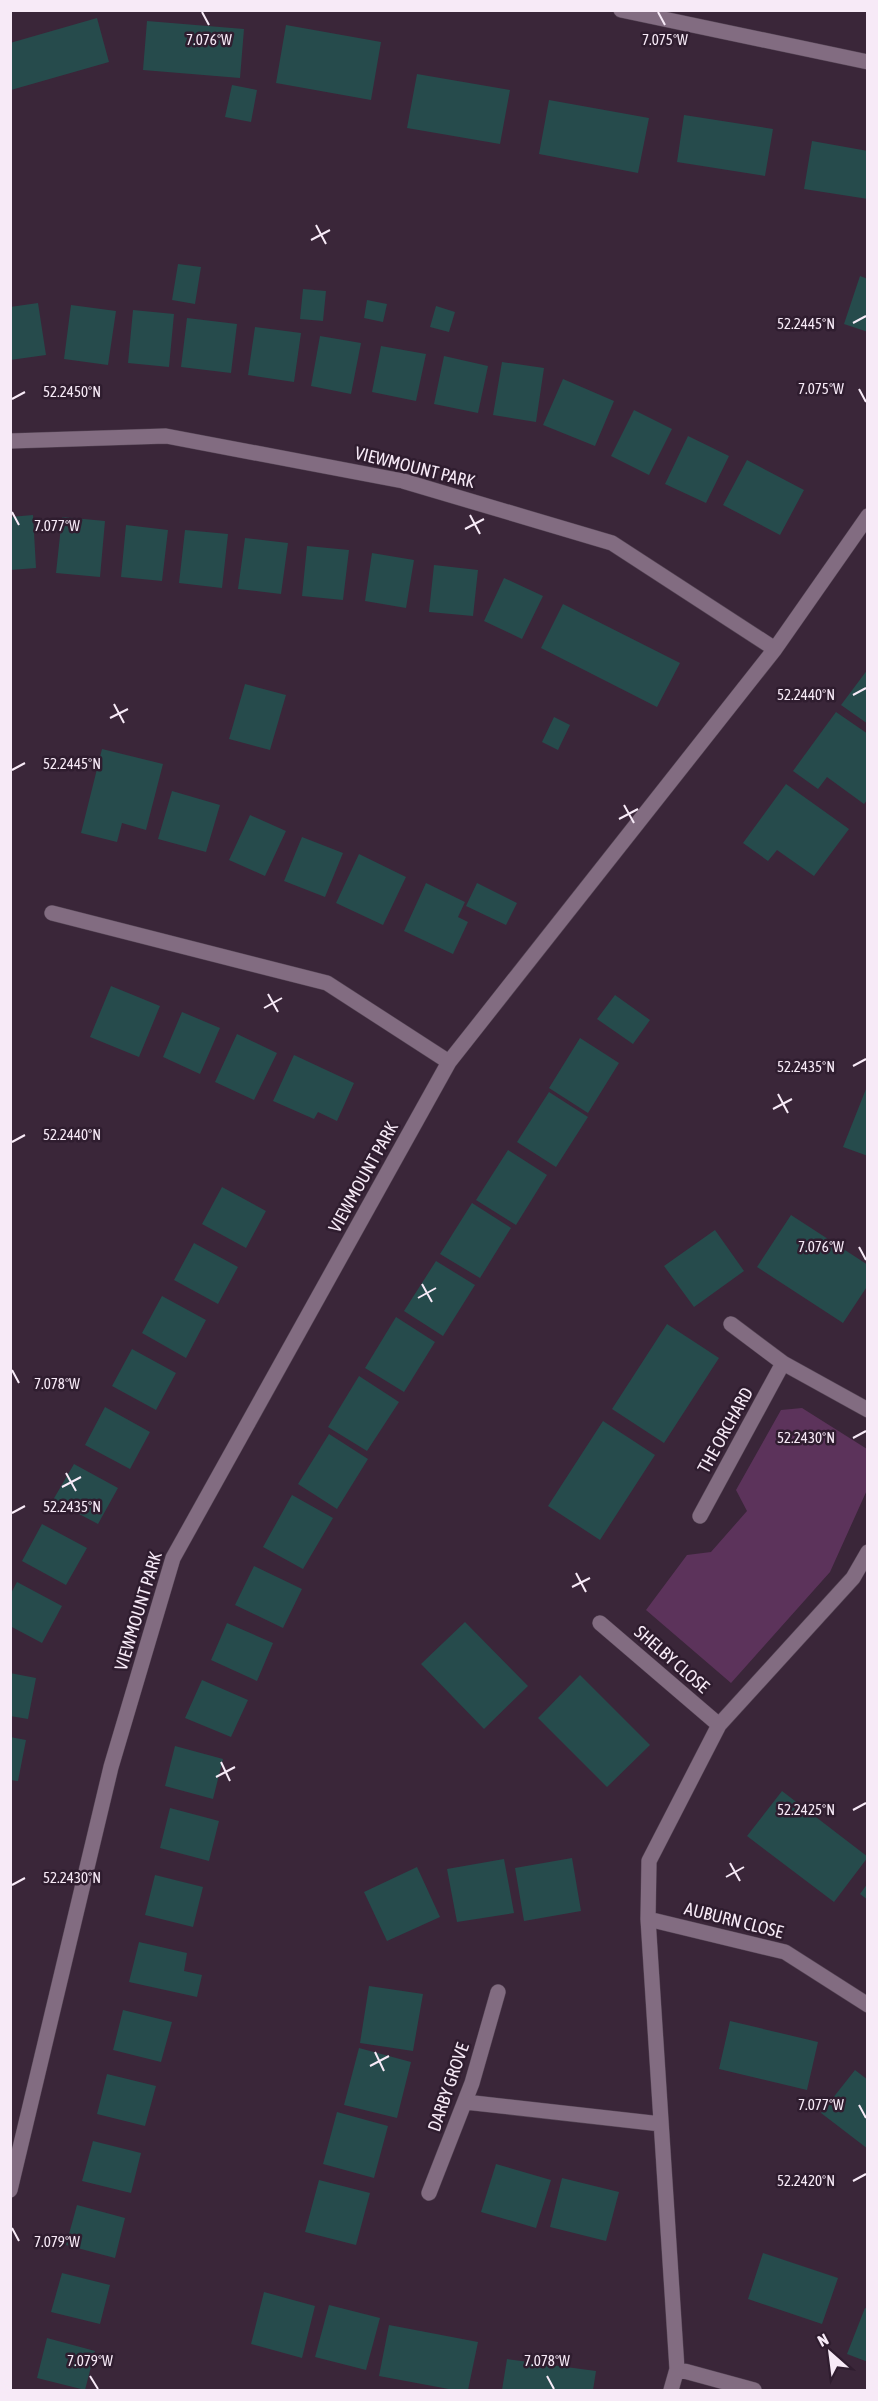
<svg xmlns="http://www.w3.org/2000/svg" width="878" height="2401" font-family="'Asap Condensed',sans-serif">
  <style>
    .green { fill: #5c335b }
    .building { fill: #264b4c }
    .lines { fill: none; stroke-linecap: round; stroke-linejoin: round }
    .minor-casing { stroke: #544454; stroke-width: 16 }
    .minor { stroke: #826c81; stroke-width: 15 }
    .ticks { fill: none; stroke: #f7eaf7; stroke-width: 2 }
    .labels { text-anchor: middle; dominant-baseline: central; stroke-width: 5; stroke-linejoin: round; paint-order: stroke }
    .street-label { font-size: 18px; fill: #f7eaf7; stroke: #2f1d2f }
    .ticks-label { font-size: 15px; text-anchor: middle; fill: #f7eaf7; stroke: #2f1d2f; stroke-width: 5; stroke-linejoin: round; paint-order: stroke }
  </style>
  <rect width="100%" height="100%" fill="#3a2639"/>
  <path class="green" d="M802,1408L867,1449V1490L830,1572L731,1683L646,1610L687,1555L711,1552L747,1511L736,1490L781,1410Z"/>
  <path class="building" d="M97,18L109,62L11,90L10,43Z
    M147,21L244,29L240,78L143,70Z
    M286,25L381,42L371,100L276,83Z
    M417,74L510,90L500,144L407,128Z
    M232,85L257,90L251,122L225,117Z
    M549,100L649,118L638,173L539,154Z
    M684,115L773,129L765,176L677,162Z
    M812,141L868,151V199L804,189Z
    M178,264L201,267L195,304L172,300Z
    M860,276L868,279V332L844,324Z
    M303,289L326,291L323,321L300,319Z
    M367,300L387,304L383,322L364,318Z
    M38,303L46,355L10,360V307Z
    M71,305L116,311L108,365L64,359Z
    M436,306L455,312L449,332L430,327Z
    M133,310L174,314L169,367L128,363Z
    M187,318L237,324L231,373L181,367Z
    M255,327L301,333L294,382L248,375Z
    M320,336L361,343L351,394L311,386Z
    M381,346L426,354L416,401L372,392Z
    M444,356L488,366L478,413L434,404Z
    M502,362L544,368L536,422L493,415Z
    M563,379L614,401L595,446L543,425Z
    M634,410L672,429L649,475L611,456Z
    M688,436L729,456L706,503L665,484Z
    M747,460L804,490L780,535L723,505Z
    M33,515L36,568L10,570V517Z
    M62,517L105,521L100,577L56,573Z
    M126,525L168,530L162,581L121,577Z
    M185,530L228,534L222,588L179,583Z
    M245,538L288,543L281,594L238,589Z
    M307,546L349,550L343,600L302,596Z
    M372,553L414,560L406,608L365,601Z
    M434,565L478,570L473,616L429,612Z
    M504,578L543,596L522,639L484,621Z
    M563,604L680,663L657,707L541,648Z
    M868,669V724L841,705Z
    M245,684L286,695L270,750L229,739Z
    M836,712L868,734V799L864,804L827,777L818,789L793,771Z
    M554,717L570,725L558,750L542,742Z
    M102,749L163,764L146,830L122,823L117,842L81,833Z
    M786,784L849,829L814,876L777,850L768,861L743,843Z
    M172,791L220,805L206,852L158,839Z
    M250,815L286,831L265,876L229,860Z
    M302,837L343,853L325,897L284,881Z
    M359,854L406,877L383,925L336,903Z
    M426,883L465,902L458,917L468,922L453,954L404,931Z
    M477,883L517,903L506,925L466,906Z
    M111,986L160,1006L139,1057L90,1037Z
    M615,995L650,1020L633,1044L597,1019Z
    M182,1012L220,1028L200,1074L163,1057Z
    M237,1034L277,1053L254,1100L215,1082Z
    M580,1038L619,1063L588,1113L549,1088Z
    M294,1055L354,1083L337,1121L318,1112L314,1119L273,1101Z
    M868,1084V1156L843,1147Z
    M549,1092L588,1117L556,1167L517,1142Z
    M508,1150L547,1175L516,1225L476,1200Z
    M222,1187L266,1211L246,1248L202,1224Z
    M472,1203L511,1228L480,1278L440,1254Z
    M791,1215L868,1265V1285L843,1323L757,1267Z
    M715,1230L744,1271L694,1307L664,1266Z
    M194,1243L238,1267L218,1304L174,1280Z
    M436,1261L475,1285L443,1336L404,1311Z
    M162,1296L206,1320L186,1358L142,1333Z
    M396,1317L435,1342L404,1392L365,1368Z
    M667,1324L719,1358L664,1443L612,1409Z
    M132,1349L176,1373L156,1410L112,1386Z
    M359,1376L399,1402L367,1451L328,1427Z
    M105,1407L150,1432L130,1469L85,1445Z
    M603,1421L655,1455L600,1540L548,1506Z
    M329,1434L368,1459L337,1509L298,1484Z
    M74,1464L118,1488L98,1524L53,1500Z
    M292,1495L333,1518L303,1569L263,1547Z
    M42,1524L87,1548L66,1585L22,1561Z
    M254,1566L302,1589L283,1628L235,1605Z
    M17,1582L62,1606L42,1643L10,1626V1595Z
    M465,1622L528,1686L484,1729L421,1664Z
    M227,1623L273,1643L257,1681L211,1660Z
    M10,1673L36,1678L28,1719L10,1716Z
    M580,1675L650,1745L607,1787L538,1718Z
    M202,1680L248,1700L231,1737L185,1718Z
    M10,1737L26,1740L18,1781L10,1780Z
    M175,1746L223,1759L213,1799L165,1786Z
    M782,1791L868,1857L834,1902L747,1836Z
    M170,1808L219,1821L209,1861L160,1848Z
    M572,1858L581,1911L524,1921L515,1868Z
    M504,1859L514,1913L457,1922L447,1869Z
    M417,1867L440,1917L387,1941L364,1892Z
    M155,1875L203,1887L193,1927L145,1915Z
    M868,1883V1900L860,1894Z
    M139,1942L187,1953L184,1971L202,1975L197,1997L129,1982Z
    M369,1986L423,1994L413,2051L360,2043Z
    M123,2010L172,2022L161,2062L113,2050Z
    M730,2021L818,2042L807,2090L719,2069Z
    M359,2048L411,2062L397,2118L344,2105Z
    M855,2070L868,2080V2149L821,2113Z
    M107,2074L156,2086L145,2126L97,2114Z
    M337,2112L388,2126L374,2178L323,2164Z
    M93,2141L141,2153L131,2193L82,2181Z
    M496,2164L551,2180L536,2228L481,2212Z
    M562,2178L619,2192L606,2241L550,2227Z
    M319,2180L370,2193L356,2245L305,2232Z
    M77,2205L125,2218L115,2258L66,2245Z
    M763,2253L838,2278L822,2324L748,2299Z
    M62,2273L110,2285L100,2324L51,2312Z
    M264,2292L315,2306L302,2358L251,2344Z
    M329,2305L380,2318L366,2370L315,2357Z
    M865,2308L868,2309V2362L847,2354Z
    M389,2325L478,2342L468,2390H454L379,2376Z
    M47,2338L95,2351L85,2390L37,2378Z
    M507,2359L596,2371L593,2390H502Z"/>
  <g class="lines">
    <defs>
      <path id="minor" d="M621,10L868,62
        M10,441L166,436L403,481L612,543L775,649
        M52,913L327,983L449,1062
        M731,1324L783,1363
        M700,1516L783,1363L868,1410
        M600,1623L719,1725
        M648,1919L785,1952L868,2005
        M465,2102L661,2124
        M10,2190L111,1767L173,1558L449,1062L775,649L868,516
        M429,2193L472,2083L498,1992
        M677,2369L754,2390
        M671,2390L677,2369L648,1919L649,1861L719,1725L853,1578L868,1552"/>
    </defs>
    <use href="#minor" class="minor-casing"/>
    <use href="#minor" class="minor"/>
  </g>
  <path class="ticks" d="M202,12L209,25M658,12L665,25M316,225L326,244M311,240L330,230M853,323L866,316M859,389L866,402M12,399L25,392M12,512L19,525M470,515L480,534M465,529L484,519M853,695L866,688M114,704L124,723M110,718L128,709M12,770L25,763M624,805L634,823M619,819L638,809M268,994L278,1012M264,1008L282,998M853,1066L866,1059M778,1094L788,1113M773,1109L792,1099M12,1142L25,1135M859,1247L866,1260M422,1284L432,1302M418,1298L436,1288M12,1370L19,1383M853,1438L866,1431M66,1473L76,1491M62,1487L81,1477M12,1513L25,1506M576,1573L586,1592M572,1587L590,1578M221,1762L230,1781M216,1777L235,1767M853,1810L866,1803M730,1863L740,1881M726,1877L744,1867M12,1885L25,1878M375,2052L384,2071M370,2066L389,2056M859,2105L866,2118M853,2181L866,2174M12,2228L19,2241M90,2376L98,2389M547,2376L554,2389"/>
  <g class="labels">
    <g class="street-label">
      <text transform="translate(415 467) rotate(14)">VIEWMOUNT PARK</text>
      <text transform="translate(363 1177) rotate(-61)">VIEWMOUNT PARK</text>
      <text transform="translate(725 1430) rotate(-61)">THE ORCHARD</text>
      <text transform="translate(138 1611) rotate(-73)">VIEWMOUNT PARK</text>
      <text transform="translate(672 1659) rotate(41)">SHELBY CLOSE</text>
      <text transform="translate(734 1920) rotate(14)">AUBURN CLOSE</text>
      <text transform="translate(448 2087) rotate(-71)">DARBY GROVE</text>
    </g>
  </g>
  <g class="ticks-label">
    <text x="209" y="45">7.076°W</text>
    <text x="665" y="45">7.075°W</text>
    <text x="806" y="329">52.2445°N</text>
    <text x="821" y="394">7.075°W</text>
    <text x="72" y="397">52.2450°N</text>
    <text x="57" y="531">7.077°W</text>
    <text x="806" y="700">52.2440°N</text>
    <text x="72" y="769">52.2445°N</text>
    <text x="806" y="1072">52.2435°N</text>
    <text x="72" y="1140">52.2440°N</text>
    <text x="821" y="1252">7.076°W</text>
    <text x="57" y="1389">7.078°W</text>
    <text x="806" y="1443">52.2430°N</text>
    <text x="72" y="1512">52.2435°N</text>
    <text x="806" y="1815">52.2425°N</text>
    <text x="72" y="1883">52.2430°N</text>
    <text x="821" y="2110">7.077°W</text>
    <text x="806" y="2186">52.2420°N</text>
    <text x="57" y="2247">7.079°W</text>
    <text x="90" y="2366">7.079°W</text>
    <text x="547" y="2366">7.078°W</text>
  </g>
  <rect width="878" height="2401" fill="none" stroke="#f7eaf7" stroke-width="24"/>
  <g transform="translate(830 2353) rotate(332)" stroke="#2f1d2f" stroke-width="4.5" paint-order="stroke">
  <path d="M0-4.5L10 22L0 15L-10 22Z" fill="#f7eaf7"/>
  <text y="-9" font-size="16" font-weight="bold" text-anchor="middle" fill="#f7eaf7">N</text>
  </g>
</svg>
